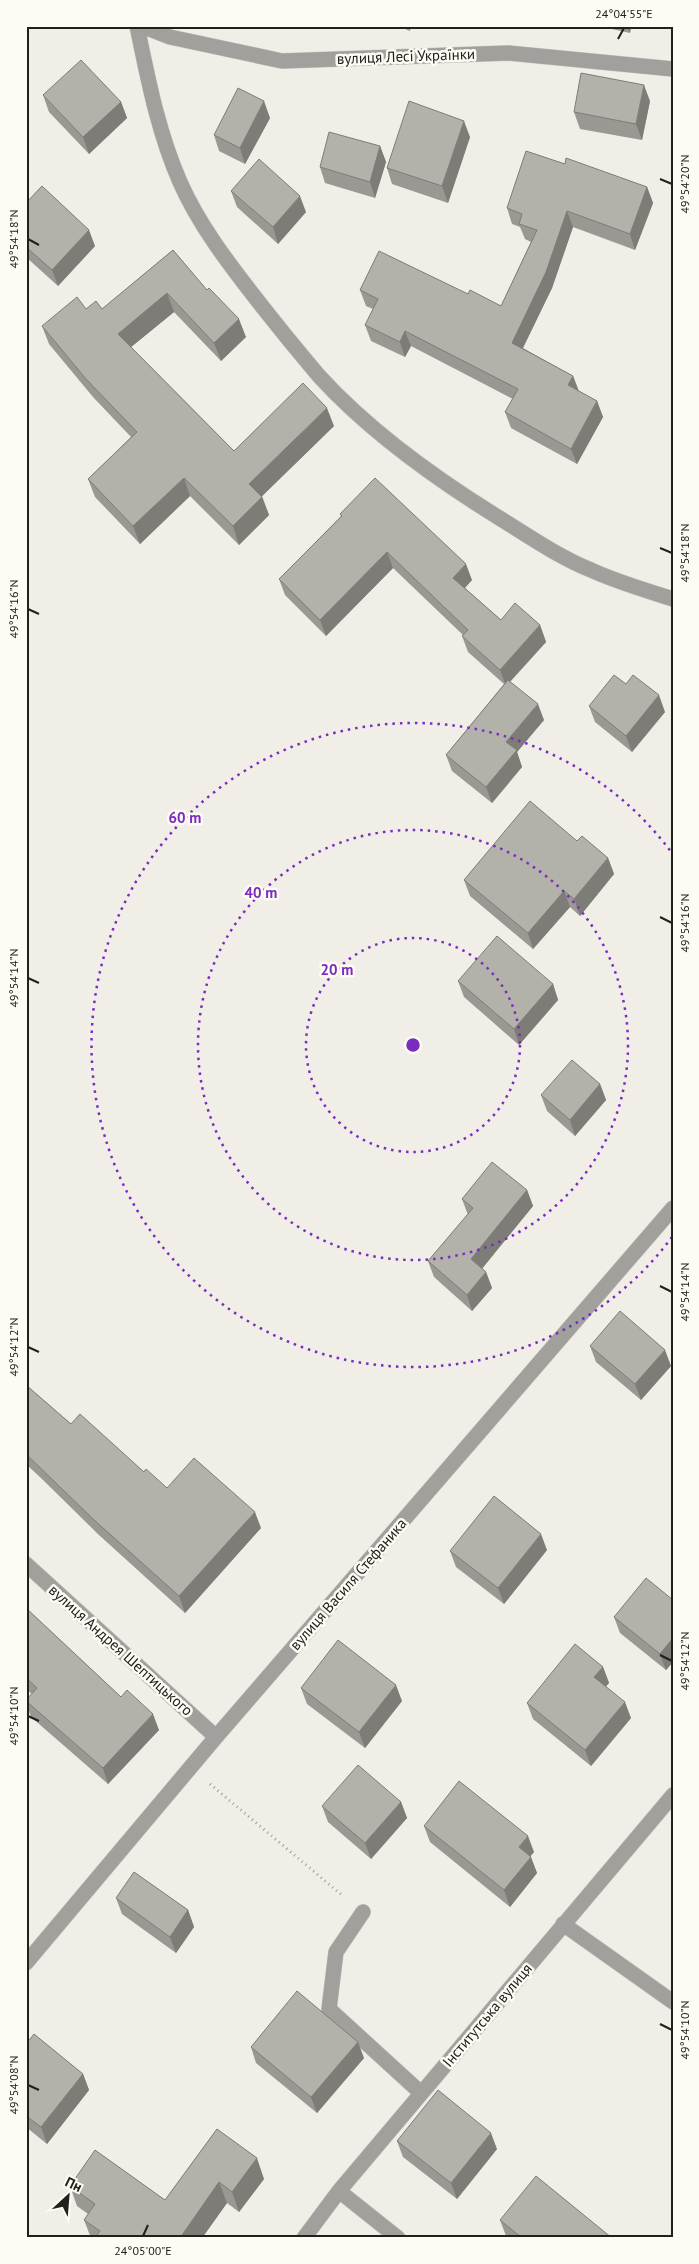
<svg xmlns="http://www.w3.org/2000/svg" width="699" height="2264" font-family="'PT Sans',sans-serif">
  <style>
    .lines { fill: none; stroke-linecap: round; stroke-linejoin: round }
    .minor-casing { stroke: #cbc9c3; stroke-width: 16 }
    .path { stroke: #a19f9a; stroke-width: 3; stroke-dasharray: 1 4; stroke-linecap: butt }
    .minor { stroke: #a1a09d; stroke-width: 15 }
    .wall { fill: #999892 }
    .shaded-wall { fill: #7d7c77 }
    .building { fill: #b2b1aa; stroke: #7d7c77 }
    .ticks { fill: none; stroke: #21201d; stroke-width: 2 }
    .ring { fill: none; stroke: #7b2cbf; stroke-width: 2.5; stroke-dasharray: 2.5 5 }
    .labels { text-anchor: middle; dominant-baseline: central; stroke-width: 5; stroke-linejoin: round; paint-order: stroke }
    .street-label { font-size: 15px; fill: #21201d; stroke: #fdfcf4 }
    .centre { fill: #7b2cbf; stroke: #fdfcf4; stroke-width: 2.5 }
    .ring-label { font-size: 15px; text-anchor: middle; font-weight: bold; fill: #7b2cbf; stroke: #fdfcf4; stroke-width: 5; stroke-linejoin: round; paint-order: stroke }
    .neatline { fill: none; stroke: #21201d; stroke-width: 2 }
    .ticks-label { font-size: 12px; text-anchor: middle; fill: #21201d }
  </style>
  <rect width="100%" height="100%" fill="#f0eee7"/>
  <g class="lines">
    <defs>
      <path id="minor" d="M137,26C148,79 158,132 180,182C198,223 226,260 254,296C275,323 297,350 319,376C371,433 436,479 501,519C530,537 559,557 591,570C617,582 645,590 673,599
        M142,26L170,37L282,61L508,53L673,69
        M26,1564L216,1737
        M363,1912L336,1952L329,2009L421,2093
        M563,1924L673,2002
        M26,1963L216,1737L673,1208
        M339,2191L398,2238
        M304,2238L339,2191L673,1795"/>
    </defs>
    <use href="#minor" class="minor-casing"/>
    <path class="path" d="M210,1784L343,1896"/>
    <use href="#minor" class="minor"/>
  </g>
  <path class="wall" d="M398,26H411L410,31Z
    M598,26H631L630,33Z
    M43,95L121,102L127,118L89,154L49,112Z
    M650,101L642,140L580,129L574,112Z
    M270,118L245,164L219,151L214,135Z
    M470,137L448,203L392,184L387,168Z
    M380,146L386,162L375,198L325,183L320,167Z
    M565,164L647,187L653,203L635,250L573,227L552,288L523,348L573,376L579,391L597,401L603,417L577,464L511,428L505,412L513,399L411,346L405,357L371,341L365,325L373,309L366,306L360,290L468,294L501,306L531,242L525,239L520,227L512,224L507,208Z
    M231,191L306,212L278,244L237,207Z
    M26,203L95,246L58,286L26,257Z
    M173,250L246,337L221,361L174,312L131,347L234,451L334,426L262,496L269,515L239,545L190,496L140,544L95,497L88,479L131,437L93,397L49,344L42,326L86,309H102Z
    M340,514L472,580L465,588L501,620L540,625L546,642L510,682L544,720L517,752L522,767L492,803L452,771L446,755L504,684L468,652L462,636L463,635L393,568L326,636L285,595L279,579L341,516Z
    M626,684L665,712L632,752L595,722L589,706Z
    M577,841L608,858L614,874L580,916L570,907L533,949L470,896L464,880Z
    M458,981L553,984L558,1000L519,1045L464,997Z
    M600,1084L606,1100L575,1136L547,1111L541,1095Z
    M527,1190L533,1206L482,1268L486,1272L492,1288L472,1311L434,1277L428,1261L468,1215L462,1199Z
    M590,1346L671,1366L641,1400L596,1362Z
    M26,1385L71,1424L144,1472L167,1488L261,1528L185,1613L99,1535L42,1479L26,1464Z
    M547,1550L504,1604L456,1567L450,1551Z
    M673,1600V1662L666,1670L620,1633L614,1617Z
    M26,1608L121,1697L159,1730L108,1784L31,1717L26,1703V1700L32,1694L26,1689Z
    M603,1667L609,1683L606,1686L631,1718L591,1766L533,1719L527,1703Z
    M301,1688L402,1701L365,1748L307,1704Z
    M401,1802L407,1818L371,1859L328,1822L322,1806Z
    M424,1826L534,1852L530,1856L537,1873L510,1907L430,1842Z
    M116,1898L188,1910L194,1927L176,1953L122,1914Z
    M26,2044L83,2074L89,2090L47,2144L26,2127Z
    M251,2047L364,2058L317,2113L256,2063Z
    M217,2129L264,2179L239,2212L227,2203L202,2238H91L84,2220L88,2214L77,2206L70,2186L165,2200Z
    M397,2141L497,2149L457,2199L403,2157Z
    M500,2220L612,2238H508L506,2236Z"/>
  <path class="shaded-wall" d="M627,26H631L630,33Z
    M644,85L650,101L642,140L636,124Z
    M264,101L270,118L245,164L240,148Z
    M121,102L127,118L89,154L83,137Z
    M464,121L470,137L448,203L442,186Z
    M380,146L386,162L375,198L370,182Z
    M647,187L653,203L635,250L630,234Z
    M300,196L306,212L278,244L273,227Z
    M567,211L573,227L552,288L518,358L512,343Z
    M89,230L95,246L58,286L52,270Z
    M167,293L174,312L125,352L118,334Z
    M239,319L246,337L221,361L214,343Z
    M405,331L411,346L405,357L400,342Z
    M573,376L579,392L568,385Z
    M597,401L603,417L577,464L571,449Z
    M327,408L334,426L256,502L249,484Z
    M184,478L190,496L140,544L133,526Z
    M262,497L269,515L239,545L233,526Z
    M387,552L393,568L326,636L320,620Z
    M466,564L472,580L459,594L453,578Z
    M540,625L546,642L506,686L500,670Z
    M659,695L665,712L632,752L626,736Z
    M538,704L544,720L517,752L522,767L492,803L486,787L506,742Z
    M608,858L614,874L580,916L574,899Z
    M564,891L570,907L533,949L528,933Z
    M553,984L558,1000L519,1045L514,1029Z
    M600,1084L606,1100L575,1136L570,1120Z
    M527,1190L533,1206L477,1275L471,1259Z
    M486,1272L492,1288L472,1311L467,1295Z
    M665,1350L671,1366L641,1400L635,1384Z
    M255,1512L261,1528L185,1613L179,1596Z
    M541,1534L547,1550L504,1604L498,1588Z
    M673,1638V1662L666,1670L660,1654Z
    M603,1667L609,1683L600,1693L594,1677Z
    M396,1685L402,1701L365,1748L359,1732Z
    M625,1702L631,1718L591,1766L585,1750Z
    M153,1714L159,1730L108,1784L103,1768Z
    M401,1802L407,1818L371,1859L365,1843Z
    M528,1836L534,1852L525,1863L519,1847Z
    M531,1857L537,1873L510,1907L504,1890Z
    M188,1910L194,1927L176,1953L170,1937Z
    M358,2042L364,2058L317,2113L311,2097Z
    M83,2074L89,2090L47,2144L41,2127Z
    M491,2133L497,2149L457,2199L451,2183Z
    M257,2158L264,2179L239,2212L232,2192Z
    M219,2182L227,2203L202,2238H180Z"/>
  <path class="building" d="M81,60L121,102L83,137L43,95Z
    M581,73L644,85L636,124L574,112Z
    M238,88L264,101L240,148L214,135Z
    M409,101L464,121L442,186L387,168Z
    M329,132L380,146L370,182L320,167Z
    M526,151L565,164L566,158L647,187L630,234L567,211L546,272L512,343L573,376L568,385L597,401L571,449L505,412L518,389L405,331L400,342L365,325L378,299L360,290L379,251L468,294L470,290L501,306L537,230L519,224L522,214L507,208Z
    M259,159L300,196L273,227L231,191Z
    M42,186L89,230L52,270L26,247V203Z
    M173,250L207,290L209,288L239,319L214,343L167,293L118,334L234,451L303,383L327,408L249,484L262,497L233,526L184,478L133,526L88,479L137,432L86,379L42,326L77,297L86,309L96,301L102,309Z
    M375,478L466,564L453,578L501,620L515,603L540,625L500,670L462,636L468,630L387,552L320,620L279,579L342,516L340,514Z
    M614,675L626,684L633,675L659,695L626,736L589,706Z
    M508,680L538,704L506,742L517,750L486,787L446,755Z
    M530,801L577,841L582,836L608,858L574,899L564,891L528,933L464,880Z
    M497,936L553,984L514,1029L458,981Z
    M572,1060L600,1084L570,1120L541,1095Z
    M492,1162L527,1190L471,1259L486,1272L467,1295L428,1261L473,1208L462,1199Z
    M620,1311L665,1350L635,1384L590,1346Z
    M26,1385L71,1424L80,1414L144,1472L146,1469L167,1488L194,1458L255,1512L179,1596L93,1519L26,1454Z
    M494,1496L541,1534L498,1588L450,1551Z
    M646,1578L673,1600V1638L660,1654L614,1617Z
    M26,1608L121,1697L127,1690L153,1714L103,1768L26,1701V1700L37,1688L26,1678Z
    M338,1640L396,1685L359,1732L301,1688Z
    M575,1644L603,1667L594,1677L625,1702L585,1750L527,1703Z
    M358,1765L401,1802L365,1843L322,1806Z
    M459,1781L528,1836L519,1847L531,1857L504,1890L424,1826Z
    M134,1872L188,1910L170,1937L116,1898Z
    M297,1991L358,2042L311,2097L251,2047Z
    M34,2034L83,2074L41,2127L26,2116V2044Z
    M438,2090L491,2133L451,2183L397,2141Z
    M217,2129L257,2158L232,2192L219,2182L180,2238H95L100,2231L84,2220L95,2204L70,2186L95,2150L165,2200Z
    M536,2176L612,2238H522L500,2220Z"/>
  <path class="ticks" d="M618,39L624,28M660,179L672,184M28,239L39,245M660,548L672,553M28,609L39,614M660,917L672,923M28,978L39,983M660,1286L672,1292M28,1347L39,1352M660,1655L672,1661M28,1716L39,1721M660,2024L672,2030M28,2085L39,2090M143,2236L148,2225"/>
  <g class="ring">
    <circle cx="413" cy="1045" r="107"/>
    <circle cx="413" cy="1045" r="215"/>
    <path d="M672 1237A322 322 0 1 1 672 853"/>
  </g>
  <g class="labels">
    <g class="street-label">
      <text transform="translate(406 56) rotate(-2)">вулиця Лесі Українки</text>
      <text transform="translate(348 1584) rotate(-49)">вулиця Василя Стефаника</text>
      <text transform="translate(121 1650) rotate(42)">вулиця Андрея Шептицького</text>
      <text transform="translate(487 2015) rotate(-50)">Інститутська вулиця</text>
    </g>
  </g>
  <circle cx="413" cy="1045" r="8" class="centre"/>
  <g class="ring-label">
    <text x="185" y="823">60 m</text>
    <text x="261" y="898">40 m</text>
    <text x="337" y="975">20 m</text>
  </g>
  <rect width="699" height="2264" fill="none" stroke="#fdfcf4" stroke-width="55"/>
  <g transform="translate(68 2196) rotate(26)" stroke="#fdfcf4" stroke-width="4" paint-order="stroke">
  <path d="M0-4L9 19L0 12L-9 19Z" fill="#21201d"/>
  <text y="-8" font-size="14" font-weight="bold" text-anchor="middle" fill="#21201d">Пн</text>
  </g>
  <rect x="28" y="28" width="644" height="2208" class="neatline"/>
  <g class="ticks-label">
    <text x="624" y="18">24°04'55"E</text>
    <text transform="translate(685 184) rotate(-90)" y="4">49°54'20"N</text>
    <text transform="translate(14 239) rotate(-90)" y="4">49°54'18"N</text>
    <text transform="translate(685 553) rotate(-90)" y="4">49°54'18"N</text>
    <text transform="translate(14 609) rotate(-90)" y="4">49°54'16"N</text>
    <text transform="translate(685 923) rotate(-90)" y="4">49°54'16"N</text>
    <text transform="translate(14 978) rotate(-90)" y="4">49°54'14"N</text>
    <text transform="translate(685 1292) rotate(-90)" y="4">49°54'14"N</text>
    <text transform="translate(14 1347) rotate(-90)" y="4">49°54'12"N</text>
    <text transform="translate(685 1661) rotate(-90)" y="4">49°54'12"N</text>
    <text transform="translate(14 1716) rotate(-90)" y="4">49°54'10"N</text>
    <text transform="translate(685 2030) rotate(-90)" y="4">49°54'10"N</text>
    <text transform="translate(14 2085) rotate(-90)" y="4">49°54'08"N</text>
    <text x="143" y="2255">24°05'00"E</text>
  </g>
</svg>
